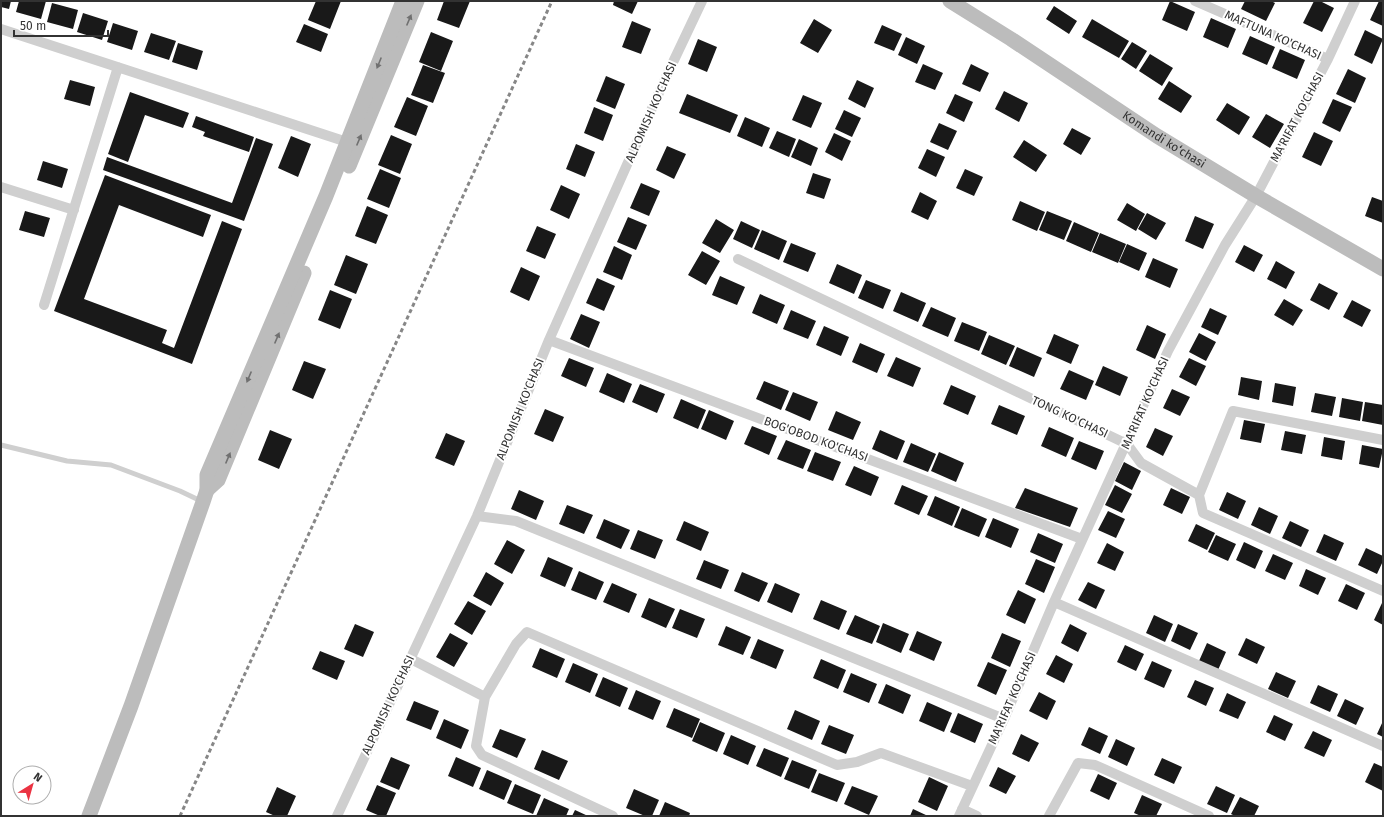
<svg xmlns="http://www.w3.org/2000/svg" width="1384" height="817" font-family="'Fira Sans',sans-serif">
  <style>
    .building { fill: #191919 }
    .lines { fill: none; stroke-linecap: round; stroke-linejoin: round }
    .lane { stroke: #cfcfcf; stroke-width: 5 }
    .street { stroke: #cfcfcf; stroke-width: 10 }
    .secondary { stroke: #bcbcbc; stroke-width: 15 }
    .rail { stroke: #878787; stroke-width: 3; stroke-dasharray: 4 3; stroke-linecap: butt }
    .oneway { fill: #707070 }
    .labels { text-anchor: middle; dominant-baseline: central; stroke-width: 4; stroke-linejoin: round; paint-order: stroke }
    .street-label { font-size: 12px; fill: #323232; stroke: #fff }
  </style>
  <rect width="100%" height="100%" fill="#fff"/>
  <path class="building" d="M1,1H11L9,9L1,7Z
    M19,1H46L41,19L16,12Z
    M316,1H341L330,29L308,20Z
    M444,1H470L459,28L437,20Z
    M614,1H638L632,14L613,5Z
    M1170,1L1195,12L1187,31L1162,20Z
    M1245,1H1271L1275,3L1266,21L1241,9Z
    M1314,1H1320L1334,8L1322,32L1303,23Z
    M1379,1H1383V26L1370,20Z
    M52,3L78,10L73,29L47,22Z
    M1054,6L1077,21L1069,34L1046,19Z
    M83,13L108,21L102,40L77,32Z
    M1211,18L1236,29L1228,48L1203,37Z
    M814,19L832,30L818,53L800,43Z
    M1092,19L1129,41L1119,58L1082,37Z
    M632,21L651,29L641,54L622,47Z
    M113,23L138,31L132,50L107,42Z
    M304,24L328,34L321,52L296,42Z
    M882,25L902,34L894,51L874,43Z
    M1365,30L1383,39L1372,64L1354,55Z
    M431,32L453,41L441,71L419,62Z
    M151,33L176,41L169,60L144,52Z
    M1250,36L1275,47L1267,65L1242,54Z
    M906,37L925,46L917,64L898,55Z
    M698,39L717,47L707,72L688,64Z
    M1132,42L1147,51L1136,69L1121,59Z
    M178,43L203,51L197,70L172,62Z
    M1280,49L1305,60L1297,79L1272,68Z
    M1150,54L1173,68L1162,86L1139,71Z
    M923,64L943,73L935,90L915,82Z
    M971,64L989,73L980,92L962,84Z
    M423,65L445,73L433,103L411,95Z
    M1348,69L1366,78L1355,103L1336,94Z
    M606,76L625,84L615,109L596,101Z
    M70,80L95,87L90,106L64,99Z
    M857,80L874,88L865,108L848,99Z
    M1169,81L1192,96L1181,113L1158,99Z
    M1004,91L1028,103L1019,122L995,109Z
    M130,92L189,113L183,128L145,115L128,162L108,154Z
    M687,94L738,115L730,133L679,113Z
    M955,94L973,102L964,122L946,113Z
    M803,95L822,103L811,128L792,120Z
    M407,97L428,106L416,136L394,127Z
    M1333,99L1352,107L1340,132L1322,123Z
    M1227,103L1250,117L1239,135L1216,120Z
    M594,107L613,115L603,141L584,133Z
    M844,110L861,118L852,137L835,129Z
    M1266,114L1284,124L1270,148L1252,137Z
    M196,116L254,137L249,152L203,136L205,132L192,127Z
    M745,117L770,128L762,147L737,136Z
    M939,123L957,131L948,150L930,142Z
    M1072,128L1091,138L1081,155L1063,144Z
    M777,131L796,139L789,157L769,148Z
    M1314,132L1333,141L1321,166L1302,157Z
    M834,133L851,141L842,161L825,152Z
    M391,135L412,144L400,174L378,165Z
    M291,136L311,144L298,177L278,168Z
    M256,138L273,144L244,221L103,170L107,157L232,203Z
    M799,139L818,148L811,166L791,157Z
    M1024,140L1047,155L1036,172L1013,157Z
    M576,144L595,152L585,177L566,169Z
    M667,146L686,154L674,179L656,170Z
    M927,149L945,157L936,177L918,168Z
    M43,161L68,169L62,188L37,180Z
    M380,169L401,178L389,208L367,199Z
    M965,169L983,177L974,196L956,188Z
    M813,173L831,179L824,199L806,193Z
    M105,175L211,215L203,237L119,205L84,299L167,330L162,343L174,348L222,221L242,229L192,364L54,311Z
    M641,183L660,191L649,216L630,208Z
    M561,185L580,194L569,219L550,210Z
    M920,192L937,201L928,220L911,212Z
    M1372,197L1383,201V223L1365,216Z
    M1020,201L1045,212L1037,231L1012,220Z
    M1127,203L1145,214L1136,231L1117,220Z
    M367,206L388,215L376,244L355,236Z
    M25,211L50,218L44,237L19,230Z
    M1047,211L1072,221L1064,240L1039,230Z
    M1147,213L1166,223L1156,240L1138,229Z
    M1195,216L1214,224L1203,249L1185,241Z
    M628,217L647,225L636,250L617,242Z
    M716,219L734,230L720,253L702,243Z
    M741,221L760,230L752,248L733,239Z
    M1074,222L1099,233L1091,252L1066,241Z
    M537,226L556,234L545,259L526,251Z
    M762,230L787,241L779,260L754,249Z
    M1100,233L1126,244L1118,263L1092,252Z
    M791,243L816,253L808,272L783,262Z
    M1127,244L1147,253L1139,271L1119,262Z
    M1244,245L1263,255L1254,272L1235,262Z
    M614,246L632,255L622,280L603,272Z
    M702,251L720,261L706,285L688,275Z
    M346,255L368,264L356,294L334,285Z
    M1153,258L1178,269L1170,288L1145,277Z
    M1276,261L1295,272L1286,289L1267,279Z
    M837,264L862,275L854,294L829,283Z
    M521,267L540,276L529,301L510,292Z
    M720,276L745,287L737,305L712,295Z
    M597,278L615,286L604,311L586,303Z
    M866,280L891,290L883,309L858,298Z
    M1319,283L1338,293L1329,310L1310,300Z
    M330,290L352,299L340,329L318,320Z
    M901,292L926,303L918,322L893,311Z
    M760,294L785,305L777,324L752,313Z
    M1284,299L1303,310L1293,326L1274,315Z
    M1352,300L1371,310L1362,327L1343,317Z
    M931,307L956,318L948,337L922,326Z
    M1210,308L1227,316L1218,335L1201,327Z
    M791,310L816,321L808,339L783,329Z
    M581,314L600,322L589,348L570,339Z
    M962,322L987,332L979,351L954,341Z
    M1147,325L1166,334L1155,359L1136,350Z
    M824,326L849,337L841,356L816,345Z
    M1199,333L1216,342L1206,361L1189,352Z
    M1054,334L1079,345L1071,364L1046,353Z
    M989,335L1015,346L1006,365L981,354Z
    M860,343L885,354L877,373L852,362Z
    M1017,347L1042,358L1034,377L1009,366Z
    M896,357L921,368L913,387L887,376Z
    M569,358L594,368L586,387L561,376Z
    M1189,358L1206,366L1196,386L1179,377Z
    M304,361L326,369L313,399L292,390Z
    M1103,366L1128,377L1120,396L1095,385Z
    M1069,370L1094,381L1086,400L1060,389Z
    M607,373L632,384L624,403L599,392Z
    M1241,377L1262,381L1259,400L1238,395Z
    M764,381L789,391L781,410L756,399Z
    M1275,383L1296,387L1293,406L1272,402Z
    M640,384L665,394L657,413L632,402Z
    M951,385L976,396L968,415L943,404Z
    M1172,389L1190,397L1180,416L1163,408Z
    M793,392L818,402L810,421L785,410Z
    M1315,393L1336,397L1332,416L1311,412Z
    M1342,398L1363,402L1360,421L1339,417Z
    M681,399L706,410L698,429L673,418Z
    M1365,402L1383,405V425L1362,421Z
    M999,405L1025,416L1017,435L991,424Z
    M545,409L564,417L553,442L534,434Z
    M709,410L734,421L726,440L701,429Z
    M836,411L861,422L853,440L828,430Z
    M1244,420L1265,424L1261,443L1240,439Z
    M752,426L777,436L769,455L744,444Z
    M1049,427L1074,438L1066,457L1041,446Z
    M1155,428L1173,436L1163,456L1146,447Z
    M270,430L292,439L279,469L258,460Z
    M880,430L905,441L897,460L872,449Z
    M1285,431L1306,435L1302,454L1281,450Z
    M446,433L465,441L454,466L435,458Z
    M1324,437L1345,441L1342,460L1321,456Z
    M786,440L811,450L803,469L777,459Z
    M1079,441L1104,451L1096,470L1071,459Z
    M911,443L936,454L928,472L903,462Z
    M1362,445L1383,449L1379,468L1359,464Z
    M815,452L841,462L833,481L807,471Z
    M939,452L964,463L956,482L931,471Z
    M1124,462L1141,471L1132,490L1115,481Z
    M854,466L879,477L871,496L845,485Z
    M902,485L928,496L919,515L894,504Z
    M1115,485L1132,494L1122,513L1105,505Z
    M1025,488L1078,508L1070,527L1015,508Z
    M1171,488L1190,497L1182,514L1163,505Z
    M519,490L544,501L536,520L511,509Z
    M1227,492L1246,501L1238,519L1219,510Z
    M935,496L960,507L952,526L927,515Z
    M567,505L593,515L584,534L559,524Z
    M1259,507L1278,516L1270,534L1251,525Z
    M962,508L987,519L979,537L954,527Z
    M1108,511L1125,519L1116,538L1098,530Z
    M993,518L1019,529L1011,548L985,537Z
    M604,519L630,530L621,549L596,538Z
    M684,521L709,532L701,551L676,540Z
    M1290,521L1309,530L1301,547L1282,538Z
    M1196,524L1215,533L1207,550L1188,541Z
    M638,530L663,540L655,559L630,549Z
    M1038,533L1063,544L1055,563L1030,552Z
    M1324,534L1344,543L1336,561L1316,552Z
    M1216,535L1236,544L1228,561L1208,552Z
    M507,540L525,550L512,574L494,564Z
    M1244,542L1263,551L1255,569L1236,560Z
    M1107,543L1124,552L1115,571L1097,563Z
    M1366,548L1383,556V561L1377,574L1358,565Z
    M1273,554L1293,563L1285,580L1265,571Z
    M548,557L573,568L565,587L540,576Z
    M1036,559L1055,567L1044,593L1025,584Z
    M704,560L729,570L721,589L696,579Z
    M1306,569L1326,578L1318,595L1299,586Z
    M579,571L604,582L596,600L571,590Z
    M486,572L504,583L491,606L473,596Z
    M742,572L768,583L759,602L734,591Z
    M1088,582L1105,590L1096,609L1078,600Z
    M612,583L637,594L629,613L603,602Z
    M775,583L800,594L792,613L767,602Z
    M1346,584L1365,593L1357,610L1338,601Z
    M1018,590L1036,599L1025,624L1006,615Z
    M649,598L675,609L666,628L641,617Z
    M821,600L847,611L839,630L813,619Z
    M468,601L486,611L472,635L454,624Z
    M1382,603H1383V625L1374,620Z
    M680,609L705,619L697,638L672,628Z
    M855,615L880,626L872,644L846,634Z
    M1154,615L1173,624L1165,642L1146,633Z
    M883,623L909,634L901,653L876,642Z
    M355,624L374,632L363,657L344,649Z
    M1070,624L1087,633L1078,652L1061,643Z
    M1178,624L1198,633L1190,650L1171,641Z
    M726,626L751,637L743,655L718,645Z
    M917,631L942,642L934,661L909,650Z
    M450,633L468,643L454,667L436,657Z
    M1002,633L1021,641L1010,667L991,658Z
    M1246,638L1265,647L1257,664L1238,655Z
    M758,639L784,650L776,669L750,658Z
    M1207,643L1226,652L1218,670L1199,661Z
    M1125,645L1144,654L1136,671L1117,662Z
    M540,648L565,659L557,678L532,667Z
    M320,651L345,661L337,680L312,669Z
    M1056,655L1073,664L1064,683L1046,674Z
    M821,659L846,670L838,689L813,678Z
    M1152,661L1172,670L1164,688L1144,679Z
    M988,662L1007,670L996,695L977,686Z
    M573,663L598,674L590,693L565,682Z
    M1276,672L1296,681L1288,698L1268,689Z
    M851,673L877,684L869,703L843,692Z
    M603,677L628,688L620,707L595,696Z
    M1195,680L1214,688L1206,706L1187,697Z
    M886,684L911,695L903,714L878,703Z
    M1318,685L1338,694L1330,712L1310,703Z
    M636,690L661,701L653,720L628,709Z
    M1039,692L1056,701L1047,720L1029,711Z
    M1227,693L1246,702L1238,719L1219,711Z
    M1345,699L1364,708L1356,725L1337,716Z
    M414,701L439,711L431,730L406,720Z
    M927,702L952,713L944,732L919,721Z
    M674,708L700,719L692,738L666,727Z
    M795,710L820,721L812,740L787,729Z
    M958,713L983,724L975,743L950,732Z
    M1274,715L1293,724L1285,741L1266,732Z
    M444,719L469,730L461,749L436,738Z
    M1383,721V737L1377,734Z
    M700,722L725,733L717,752L692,741Z
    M829,725L854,735L846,754L821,744Z
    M1089,727L1108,736L1100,754L1081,745Z
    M500,729L526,739L517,758L492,747Z
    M1313,731L1332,740L1324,757L1304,748Z
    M1021,734L1039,743L1029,762L1012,754Z
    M731,735L756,746L748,765L723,754Z
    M1116,739L1135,748L1127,766L1108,757Z
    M764,748L789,758L781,777L756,766Z
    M542,750L568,761L559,780L534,769Z
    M391,757L410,765L399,790L380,782Z
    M456,757L481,768L473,787L448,776Z
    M1162,758L1182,767L1174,784L1154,775Z
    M792,760L817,770L809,789L784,779Z
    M1374,763L1383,767V791L1365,782Z
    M998,767L1016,776L1006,794L989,786Z
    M487,770L512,781L504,800L479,789Z
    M819,773L845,783L837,802L811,792Z
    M1098,774L1117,783L1109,800L1090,791Z
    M929,777L948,786L937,811L918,802Z
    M515,784L541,795L533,814L507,803Z
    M377,785L396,793L386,816H380L366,810Z
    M852,786L878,796L869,815L844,804Z
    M1216,786L1235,795L1227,813L1207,804Z
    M277,787L296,796L287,816H275L266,812Z
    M634,789L659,800L652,816H645L626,808Z
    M1142,795L1162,804L1156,816H1141L1134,813Z
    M1240,797L1259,806L1254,816H1235L1231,814Z
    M544,798L569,809L566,816H536Z
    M665,802L690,813L689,816H659Z
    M913,809L928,816H910Z
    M575,810L588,816H572Z"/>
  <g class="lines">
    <path class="lane" d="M1,445L67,461L111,465L180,491L201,501"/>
    <path class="street" d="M1195,1L1328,59
      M1,29L347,142
      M1,187L74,210
      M738,259L1127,444L1141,463L1199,495L1203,513L1383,591
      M44,305L118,67
      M549,340L1082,539
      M1199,495L1233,411L1383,440
      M477,516L516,521L1004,719
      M1054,602L1383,746
      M409,658L485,697
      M962,809L977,816
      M337,816L477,516L549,340L666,77L702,1
      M613,816L482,755L476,746L485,697L516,644L527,632L837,765L857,762L881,753L972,786
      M959,816L1004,719L1054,602L1168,351L1225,245L1256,196L1328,59L1355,1
      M1049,816L1078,763L1095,765L1209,816"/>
    <g class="secondary">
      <path id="s1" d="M950,1L1011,39L1157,136L1256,196L1383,269"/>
      <path d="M349,166L417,1"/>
      <path d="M207,490L218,480L304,273"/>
      <path d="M89,816L131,706L203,502L207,490V475L326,196L403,1"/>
    </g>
    <path class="rail" d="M180,816L552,1"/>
  </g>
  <defs><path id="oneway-solid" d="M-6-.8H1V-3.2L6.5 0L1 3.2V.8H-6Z"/></defs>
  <g class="oneway">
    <use href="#oneway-solid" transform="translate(409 20) rotate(-67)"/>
    <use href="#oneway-solid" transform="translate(379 63) rotate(112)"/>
    <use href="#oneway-solid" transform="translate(359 140) rotate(-67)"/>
    <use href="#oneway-solid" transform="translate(277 338) rotate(-67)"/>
    <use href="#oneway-solid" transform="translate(249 377) rotate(113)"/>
    <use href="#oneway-solid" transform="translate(228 458) rotate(-67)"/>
  </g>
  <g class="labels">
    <g class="street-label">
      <text transform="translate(1273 35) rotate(24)">MAFTUNA KO'CHASI</text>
      <text transform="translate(651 112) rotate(-66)">ALPOMISH KO'CHASI</text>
      <text transform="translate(1297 117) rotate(-62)">MA'RIFAT KO'CHASI</text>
      <text stroke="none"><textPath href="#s1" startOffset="255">Komandi ko‘chasi</textPath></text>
      <text transform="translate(1145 403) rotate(-66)">MA'RIFAT KO'CHASI</text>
      <text transform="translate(520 409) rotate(-68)">ALPOMISH KO'CHASI</text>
      <text transform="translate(1070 417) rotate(25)">TONG KO'CHASI</text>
      <text transform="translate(816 439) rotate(20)">BOG'OBOD KO'CHASI</text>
      <text transform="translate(1012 698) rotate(-66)">MA'RIFAT KO'CHASI</text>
      <text transform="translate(388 705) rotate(-65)">ALPOMISH KO'CHASI</text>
    </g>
  </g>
  <rect width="1384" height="817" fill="none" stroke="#323232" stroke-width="4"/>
  <g transform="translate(32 785) rotate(37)"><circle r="19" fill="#ffffff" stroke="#adadad"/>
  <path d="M0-3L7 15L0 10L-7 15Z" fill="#eb3342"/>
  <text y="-6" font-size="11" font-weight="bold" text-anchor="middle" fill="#323232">N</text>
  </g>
  <path d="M14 30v6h94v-6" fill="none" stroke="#323232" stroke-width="2"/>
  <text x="20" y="30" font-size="12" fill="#323232" stroke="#ffffff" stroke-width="3" paint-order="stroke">50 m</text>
</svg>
